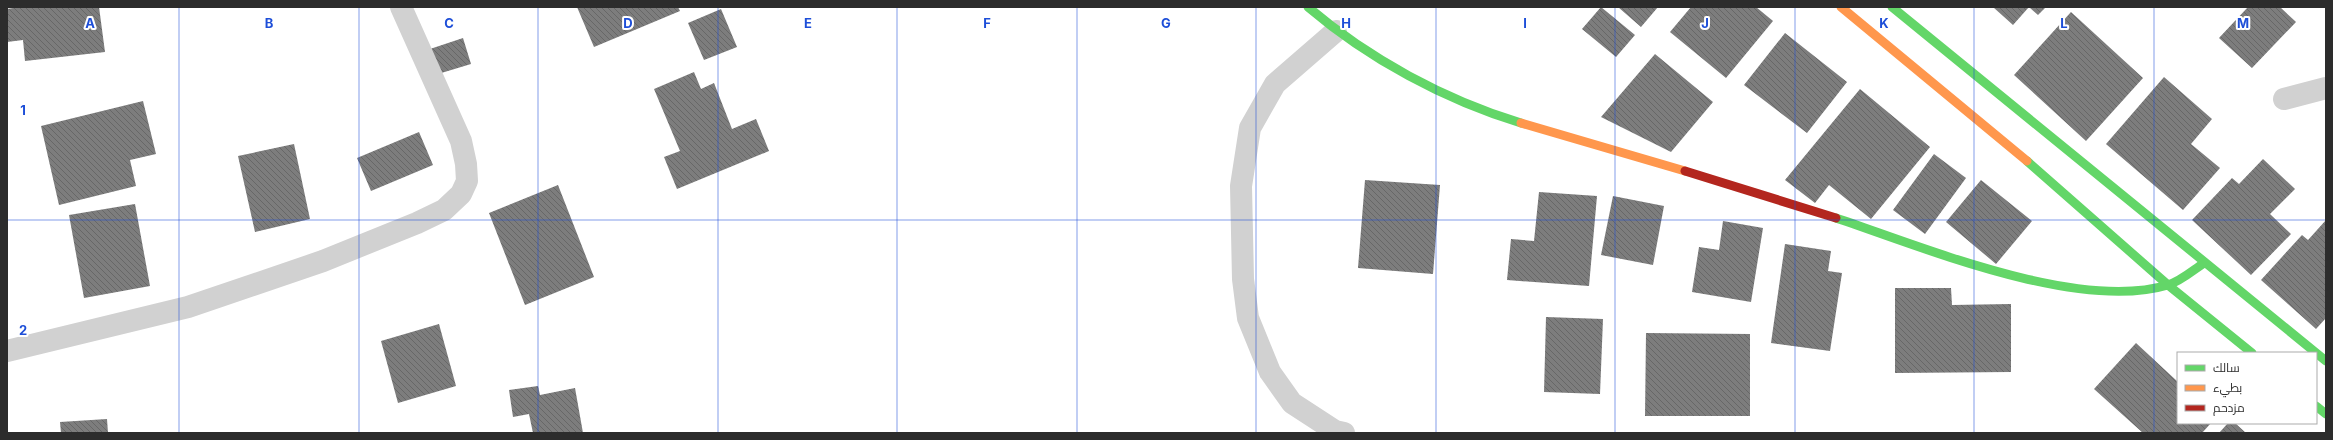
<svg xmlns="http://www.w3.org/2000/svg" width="2333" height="440" font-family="Inter,Cairo,sans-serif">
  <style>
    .building { fill: url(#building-back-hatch) }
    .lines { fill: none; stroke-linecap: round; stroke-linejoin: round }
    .street { stroke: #d1d1d1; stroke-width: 22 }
    .fast { stroke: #63d668; stroke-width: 9 }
    .slow { stroke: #ff974d; stroke-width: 9 }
    .jam { stroke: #b3261e; stroke-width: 9 }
    .grid { fill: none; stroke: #1d4ed8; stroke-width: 1; stroke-opacity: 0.55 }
    .grid-label { font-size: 13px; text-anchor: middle; font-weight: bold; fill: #1d4ed8; stroke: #fff; stroke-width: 4; stroke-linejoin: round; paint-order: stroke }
  </style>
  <defs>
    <pattern id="building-back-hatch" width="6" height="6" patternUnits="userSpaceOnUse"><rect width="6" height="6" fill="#7d7d7d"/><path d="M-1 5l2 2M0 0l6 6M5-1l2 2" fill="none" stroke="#676767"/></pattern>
  </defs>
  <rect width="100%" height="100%" fill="#fff"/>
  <path class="building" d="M19,7H99L105,52L25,61L23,40L7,42V9Z
    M577,7H678L680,11L594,47Z
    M1601,7L1635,35L1616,57L1582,29Z
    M1618,7H1658L1641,27Z
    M1691,7H1756L1773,21L1726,78L1670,32Z
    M1993,7H2046L2038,15L2029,7L2013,25Z
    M2248,7H2280L2296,22L2252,68L2219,38Z
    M721,9L737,47L704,60L688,23Z
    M2071,12L2143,78L2086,141L2014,75Z
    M1785,33L1847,82L1807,133L1744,85Z
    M463,38L471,64L438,74L430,49Z
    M1655,54L1713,102L1671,152L1601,117Z
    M694,72L701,89L714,83L732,129L756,119L769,151L677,189L664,157L680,151L654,89Z
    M2164,77L2212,119L2191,144L2220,168L2183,210L2106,144Z
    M1860,89L1930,147L1871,219L1829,185L1815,203L1785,180Z
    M143,101L156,154L130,160L136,186L59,205L41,126Z
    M419,132L433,165L371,191L357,158Z
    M294,144L310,219L255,232L238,156Z
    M1934,154L1966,178L1925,234L1893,210Z
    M2263,159L2295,189L2270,214L2291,234L2251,275L2192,220L2232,178L2239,184Z
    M1365,180L1440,185L1433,274L1358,268Z
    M1981,180L2032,221L1996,264L1946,222Z
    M558,185L594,277L525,305L489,213Z
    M1539,192L1597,196L1589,286L1507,280L1511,239L1534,241Z
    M1613,196L1664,206L1653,265L1601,255Z
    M135,204L150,286L84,298L69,215Z
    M2326,220V318L2316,329L2261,280L2302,235L2308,240Z
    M1723,221L1763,228L1751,302L1692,292L1699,247L1719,250Z
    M1785,244L1831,251L1828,271L1842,273L1830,351L1771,343Z
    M1895,288H1951L1952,305L2011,304V372L1895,373Z
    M1546,317L1603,319L1600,394L1544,392Z
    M439,324L456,386L398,403L381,341Z
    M1646,333L1750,334V416H1645Z
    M2136,343L2178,382V423H2211L2202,433H2143L2094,389Z
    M538,386L540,395L575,388L583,433H533L529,414L513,417L509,390Z
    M107,419L108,433H61L60,422Z
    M2228,423H2235L2246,433H2219Z"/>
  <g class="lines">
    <path class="street" d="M1336,31L1275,84L1250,128L1241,186L1243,279L1248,318L1270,372L1292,403L1335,431L1344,433
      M2284,99L2326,88
      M7,351L188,307L323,261L417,223L444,210L461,194L467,181L466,164L461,141L401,7"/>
    <path class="fast" d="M1308,7C1369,59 1445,100 1521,123
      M1892,7L2326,361
      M2027,161L2168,285L2252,353
      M1836,218C1923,247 2078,312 2168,285C2181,281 2192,271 2204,263
      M2316,406L2326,414"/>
    <path class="slow" d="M1841,7L2027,161
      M1521,123L1685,171"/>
    <path class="jam" d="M1685,171L1836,218"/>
  </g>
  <path class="grid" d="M179,7V433M359,7V433M538,7V433M718,7V433M897,7V433M1077,7V433M1256,7V433M1436,7V433M1615,7V433M1795,7V433M1974,7V433M2154,7V433M7,220H2326"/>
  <g class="grid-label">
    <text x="90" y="28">A</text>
    <text x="269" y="28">B</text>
    <text x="449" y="28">C</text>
    <text x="628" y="28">D</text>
    <text x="808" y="28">E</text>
    <text x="987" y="28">F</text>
    <text x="1166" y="28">G</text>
    <text x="1346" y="28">H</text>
    <text x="1525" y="28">I</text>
    <text x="1705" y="28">J</text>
    <text x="1884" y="28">K</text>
    <text x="2064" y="28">L</text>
    <text x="2243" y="28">M</text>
    <text x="23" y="115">1</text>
    <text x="23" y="335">2</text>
  </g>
  <rect width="2333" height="440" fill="none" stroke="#2c2c2c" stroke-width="16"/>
  <rect x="2177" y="352" width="140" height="72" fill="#ffffff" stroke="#ababab"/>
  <rect x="2185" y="365" width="20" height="6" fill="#63d668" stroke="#ababab"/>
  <text x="2213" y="372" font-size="12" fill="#2c2c2c">سالك</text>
  <rect x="2185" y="385" width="20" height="6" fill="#ff974d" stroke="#ababab"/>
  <text x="2213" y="392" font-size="12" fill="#2c2c2c">بطيء</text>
  <rect x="2185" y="405" width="20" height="6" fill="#b3261e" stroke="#ababab"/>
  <text x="2213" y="412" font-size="12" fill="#2c2c2c">مزدحم</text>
</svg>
